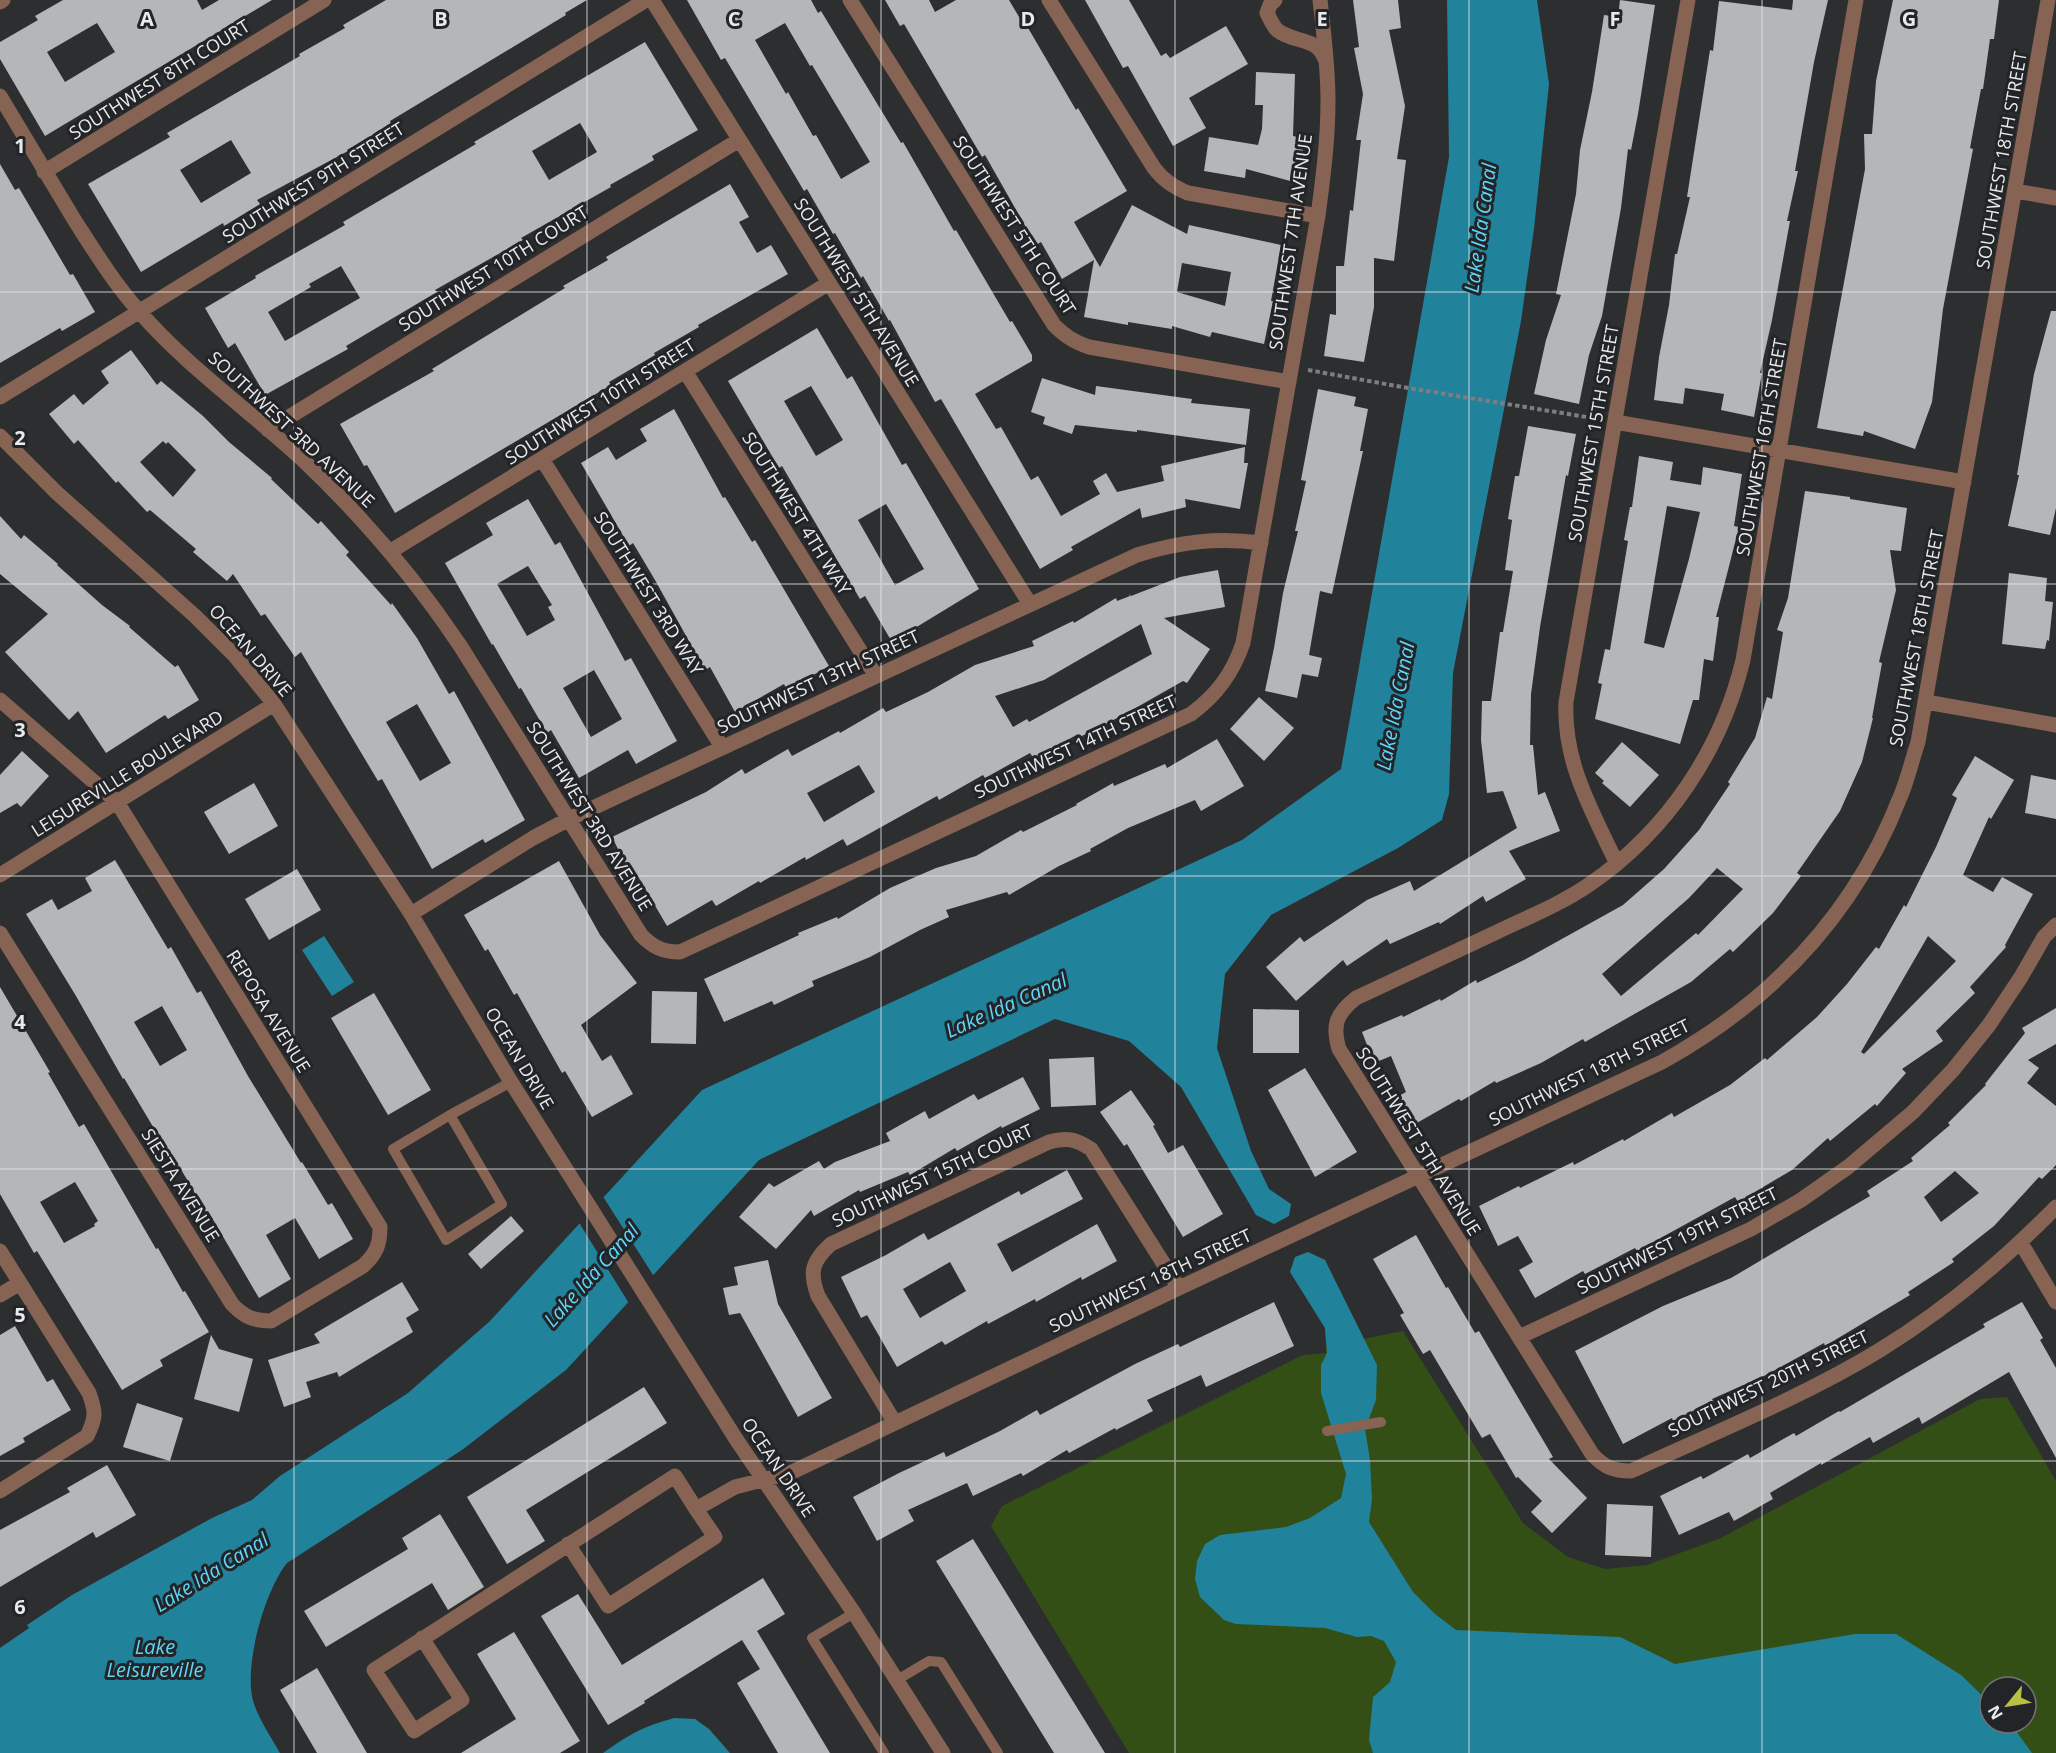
<svg xmlns="http://www.w3.org/2000/svg" width="2056" height="1753" font-family="'Open Sans',sans-serif">
  <style>
    .green { fill: #334f16; fill-rule: evenodd }
    .water { fill: #21829b }
    .pier { fill: #2d2e30 }
    .building { fill: #b4b6b8; fill-rule: evenodd }
    .lines { fill: none; stroke-linecap: round; stroke-linejoin: round }
    .path { stroke: #7d7e80; stroke-width: 4; stroke-dasharray: 4.5 3; stroke-linecap: butt }
    .lane { stroke: #866352; stroke-width: 10 }
    .street { stroke: #866352; stroke-width: 15 }
    .grid { fill: none; stroke: #e9eaeb; stroke-width: 1.5; stroke-opacity: 0.55 }
    .labels { text-anchor: middle; dominant-baseline: central; stroke-width: 6; stroke-linejoin: round; paint-order: stroke }
    .street-label { font-size: 18px; fill: #e9eaeb; stroke: #232427 }
    .water-label { font-size: 20px; font-style: italic; fill: #5ed6f9; stroke: #232427 }
    .grid-label { font-size: 20px; text-anchor: middle; font-weight: bold; fill: #e9eaeb; stroke: #232427; stroke-width: 6; stroke-linejoin: round; paint-order: stroke }
  </style>
  <rect width="100%" height="100%" fill="#2d2e30"/>
  <path class="green" d="M1308,1252L1325,1260L1363,1339L1403,1331L1523,1523L1568,1557L1605,1569L1647,1565L1721,1538L1980,1399L2007,1397L2056,1481V1753H1129L991,1526L1002,1506L1303,1355L1326,1353L1325,1328L1290,1272L1295,1257ZM1990,1687H2026V1723H1990Z"/>
  <path class="water" d="M1447,0H1537L1549,84L1534,229L1521,321L1453,673L1449,794L1442,820L1398,848L1271,915L1225,974L1217,1048L1251,1151L1269,1189L1291,1204L1289,1216L1274,1224L1256,1215L1181,1087L1129,1041L1055,1019L759,1160L566,1370L462,1450L287,1563C265,1590 242,1669 254,1704C260,1721 271,1737 280,1753H0V1648L29,1628L27,1625L72,1595L212,1518L252,1500L280,1476L408,1393L490,1321L702,1090L1242,840L1341,769L1449,157Z
    M324,936L354,982L332,996L302,950Z
    M1308,1252L1325,1260L1377,1365L1376,1400L1365,1429L1370,1460L1372,1499L1369,1522L1413,1592L1435,1614L1456,1630L1620,1637L1675,1664L1855,1634H1896L1961,1675L1990,1703V1723H2010L2032,1753H1373L1369,1740L1373,1697L1390,1682L1396,1662L1384,1641L1371,1636L1357,1637L1325,1628L1236,1624L1224,1620L1200,1597L1195,1579L1197,1561L1205,1544L1220,1535L1286,1527L1310,1518L1341,1498L1346,1474L1321,1393V1365L1327,1353L1325,1328L1290,1272L1295,1257Z
    M674,1718L695,1719L709,1729L730,1753H603C630,1734 642,1727 674,1718Z"/>
  <path class="pier" d="M602,1195L655,1278L630,1305L578,1221Z"/>
  <path class="building" d="M63,0H197L202,10L219,0H272L45,136L0,59V42L38,20L35,16ZM97,23L115,52L65,82L47,52Z
    M386,0H587L565,13L566,15L390,121L391,124L347,150L348,151L257,200L260,204L224,226L223,223L141,272L88,184L170,137L167,133L300,56L299,54L345,28L343,25ZM231,140L251,173L201,203L180,170Z
    M687,0H811L818,13L821,11L901,143L903,142L954,231L956,230L1010,322L1012,321L1032,355V361L975,394L996,429L1001,427L1031,480L1038,476L1061,516L1100,494L1093,481L1106,473L1117,492L1164,481L1161,466L1245,447L1244,463H1248L1240,509L1185,499L1186,507L1142,518L1140,508L1071,547L1073,550L1040,569L941,399L935,402L890,320L889,321L863,276L861,278L835,233L833,234L807,189L804,191L725,58L721,60ZM785,23L810,66L812,65L870,162L841,179L816,135L813,136L788,92L786,94L755,40Z
    M885,0H929L935,12L956,0H1009L1022,22L1024,21L1076,110L1078,108L1127,191L1074,222L1100,267L1132,205L1187,234L1189,225L1281,245L1271,301H1273L1264,344L1212,332L1210,337L1172,326V329L1128,322V325L1084,317L1094,260L1062,279L1041,242L1036,245L985,155L982,157L904,24L900,26ZM1182,263L1231,272L1225,306L1177,292Z
    M1085,0H1129L1161,56L1166,53L1170,58L1226,26L1248,64L1189,98L1206,128L1173,146L1128,66L1123,68Z
    M1353,0H1398L1401,28L1389,30L1405,106L1397,159L1406,160L1394,261L1374,258V307L1364,362L1324,356L1330,314L1336,315V266H1344L1350,210L1353,211L1361,140H1356L1363,94L1354,48L1359,47Z
    M1620,0L1655,5L1638,114L1631,150L1628,149L1621,208L1602,316L1589,355L1579,404L1534,394L1546,340L1561,295L1556,294L1576,194L1580,150L1592,92L1604,15L1618,17Z
    M1793,0H1828L1814,62L1795,171H1798L1787,221H1790L1772,320L1760,373H1762L1754,417L1721,410L1724,394L1685,388L1683,404L1654,400L1659,357L1669,305L1675,254H1677L1690,197H1687L1710,50L1713,51L1719,1L1792,10Z
    M1893,0H1999L1994,39H1990L1983,89H1981L1970,148L1973,149L1943,309L1932,402L1915,449L1864,431L1863,436L1817,428L1865,169L1864,134H1872L1876,81Z
    M645,42L698,130L652,156L654,160L610,185L611,187L521,238L523,240L435,290L437,292L346,346L348,349L265,395L235,343L228,348L205,308L256,278L255,276L345,225L343,222L476,144L474,142ZM580,123L597,152L549,180L532,151ZM341,266L360,298L285,341L268,312L311,287L309,284Z
    M1256,72L1295,74L1293,136L1306,139L1294,182L1246,169L1245,178L1204,171L1209,137L1258,145L1262,129L1263,105H1255Z
    M0,164L15,190L19,188L70,275L73,274L95,312L62,331L60,328L0,363Z
    M730,184L749,217L739,222L757,253L771,245L788,274L698,325L699,327L654,353L655,355L609,382L611,385L395,513L367,465L364,466L340,424L434,371L432,369L565,288L563,286L608,260L606,257Z
    M2051,311H2056V508L2050,535L2008,526L2019,475H2017L2034,374Z
    M817,328L847,379L852,376L902,465L906,463L979,589L892,642L865,596L860,599L782,466L779,468L728,381ZM811,386L843,440L816,456L784,401ZM886,504L924,569L895,585L858,520Z
    M131,350L157,385L161,381L203,416L229,442L272,478L271,479L318,524L321,521L349,552L346,555L391,605L392,603L417,638L449,694L454,691L525,820L485,843L483,839L432,869L382,779L378,781L301,652L295,657L265,614L261,616L233,574L227,581L193,552L196,549L150,510L147,512L118,481L116,483L78,440L74,444L49,414L74,394L83,405L109,383L101,371ZM163,441L166,444L168,442L196,470L173,497L140,462ZM417,704L451,763L420,781L386,722Z
    M1042,378L1095,395L1096,386L1192,399L1191,403L1250,409L1246,445L1137,430V432L1075,425L1072,434L1043,424L1045,417L1031,412Z
    M1318,389L1356,397L1354,406L1368,409L1360,451H1363L1332,594L1320,591L1309,655L1322,658L1318,677L1302,674L1297,698L1265,691L1274,648L1283,593L1298,531H1295L1306,481L1301,480Z
    M674,409L723,498L725,497L752,542L755,540L829,666L787,690L784,684L735,712L710,667L705,670L655,580L633,543L629,546L581,463L608,447L616,460L647,441L640,429Z
    M1528,426L1576,434L1568,476L1566,475L1540,627L1531,694L1530,745H1533L1538,795L1545,792L1560,831L1509,851L1526,879L1486,902L1483,896L1440,924L1439,922L1390,944L1387,939L1347,966L1343,960L1296,1001L1266,967L1300,937L1304,942L1367,900L1410,881L1414,891L1517,828L1503,791L1487,793L1481,740L1482,701H1491L1500,632H1503L1513,571L1505,570L1512,520L1508,519L1515,476H1519Z
    M1639,456L1673,462L1670,480L1701,485L1703,467L1742,474L1734,526L1739,527L1716,617H1719L1713,661L1704,659L1699,700H1693L1680,744L1595,719L1602,684L1598,683L1605,649L1610,650L1628,541L1624,540L1630,507H1632ZM1667,506L1700,512L1689,559L1664,648L1644,643Z
    M1805,491L1850,497V499L1907,508L1901,551L1890,550L1896,590L1879,662L1882,663L1872,718H1873L1862,762L1840,811L1797,873L1801,876L1773,913L1733,952L1730,949L1691,982L1585,1042L1583,1039L1541,1063L1496,1083L1495,1081L1461,1101L1459,1099L1415,1124L1399,1096L1406,1092L1391,1056L1374,1063L1362,1032L1402,1015L1403,1017L1440,999L1441,1001L1476,980L1477,983L1524,960L1623,905L1664,869L1699,830L1730,784L1728,782L1755,738L1767,697L1772,699L1783,632L1777,630L1788,598ZM1717,868L1743,889L1698,935L1696,933L1621,996L1602,974L1689,898Z
    M528,499L555,545L560,542L625,661L631,658L677,741L636,764L628,750L579,778L551,730L547,733L521,688L519,689L493,644L492,645L445,563L493,535L486,523ZM528,566L552,605L548,607L555,620L527,636L497,584ZM594,670L622,719L591,737L563,688Z
    M0,516L21,539L24,535L58,564L57,565L102,605L130,626L129,627L175,667L178,665L199,700L168,719L165,715L106,753L78,711L69,720L5,652L48,614L0,574Z
    M1218,570L1225,607L1164,618L1210,649L1187,683L1183,681L1125,714L1080,737L1078,734L1034,759L1030,753L985,778L983,775L939,800L937,796L847,846L843,839L806,860L805,857L760,883L759,881L716,906L712,900L667,926L636,873L631,875L612,837L706,792L742,769L745,774L788,749L792,756L839,731L840,733L883,708L886,712L928,692L975,665L1034,646L1032,641L1073,621L1074,623L1116,598L1117,601L1130,596L1129,594L1131,596L1180,577ZM1141,624L1152,654L1029,722L1027,719L1013,727L995,696L1044,680ZM859,765L875,792L824,822L807,793Z
    M2009,573L2047,578L2045,601L2053,602L2049,641L2047,640L2045,649L2002,644Z
    M1259,697L1294,728L1264,761L1230,729Z
    M1217,739L1244,786L1201,811L1195,800L1128,828L1090,849L1091,851L1059,866L1009,895L1007,892L946,910L949,917L920,930L870,957L812,981L814,986L774,1005L772,1001L724,1022L704,979L799,935L798,933L837,917L838,919L890,888L936,868L976,856L1021,830L1023,832L1077,805L1076,804L1113,783L1114,786L1165,764L1167,768Z
    M1622,742L1659,775L1630,807L1602,783L1604,781L1595,773Z
    M22,751L49,776L21,807L17,803L0,813V775Z
    M1975,756L2014,780L1991,819L1989,817L1963,875L1993,892L2002,877L2033,894L2005,945L2006,947L1970,987L1975,993L1936,1031L1943,1041L1902,1069L1906,1073L1877,1106L1875,1104L1830,1141L1828,1138L1792,1170L1738,1202L1735,1197L1637,1251L1635,1248L1585,1274L1583,1271L1535,1298L1519,1270L1533,1262L1518,1236L1498,1246L1479,1206L1519,1186L1520,1188L1573,1162L1574,1165L1623,1139L1624,1141L1672,1113L1674,1117L1730,1085L1765,1058L1767,1060L1817,1017L1847,984L1876,947L1879,949L1904,905L1906,907L1936,847L1957,798L1952,795ZM1928,936L1956,961L1864,1054L1861,1052Z
    M2031,775L2056,780V819L2025,813Z
    M254,783L278,826L229,854L204,812Z
    M115,860L168,949L171,947L197,993L201,991L248,1076L301,1163L302,1162L328,1205L332,1203L353,1239L319,1259L295,1218L266,1235L291,1279L259,1298L208,1211L206,1212L179,1166L177,1167L124,1078L123,1079L76,996L26,914L52,899L58,910L92,891L85,878ZM162,1006L187,1050L160,1066L134,1022Z
    M559,861L600,935L637,983L581,1025L602,1061L611,1055L633,1094L592,1117L565,1071L562,1073L517,993L514,995L488,949L485,951L464,915Z
    M297,869L321,910L269,940L245,899Z
    M0,987L50,1072L48,1073L79,1127L84,1124L156,1249L158,1248L183,1292L185,1291L209,1332L160,1360L163,1366L122,1390L37,1251L34,1253L0,1194ZM75,1182L98,1221L94,1224L95,1226L64,1243L40,1202Z
    M652,991L697,992L696,1044L651,1043Z
    M374,993L431,1090L388,1115L331,1018Z
    M2056,1008V1044L2028,1060L2039,1068L2027,1083L2056,1106V1165L2042,1179L2039,1177L1994,1226L1952,1259L1954,1262L1908,1292L1910,1295L1825,1346L1824,1343L1766,1375L1712,1399L1713,1401L1673,1421L1672,1418L1623,1444L1575,1351L1663,1306L1731,1278L1870,1196L1867,1191L1913,1161L1911,1158L1950,1125L1948,1123L1986,1085L1985,1084L2025,1033L2022,1028ZM1955,1171L1979,1193L1941,1222L1924,1197Z
    M1253,1009L1299,1010V1053H1253Z
    M1094,1057L1096,1105L1051,1107L1049,1059Z
    M1305,1068L1357,1152L1315,1177L1268,1090Z
    M1023,1077L1040,1109L1002,1128L1001,1126L957,1151L955,1148L910,1175L908,1172L860,1192L859,1190L814,1216L811,1210L776,1249L739,1217L769,1183L774,1187L819,1161L824,1169L835,1162L890,1141L886,1133L925,1111L929,1119L974,1094L978,1100Z
    M1131,1090L1155,1125L1153,1126L1168,1153L1183,1145L1223,1214L1183,1237L1127,1144L1124,1146L1100,1112Z
    M1067,1170L1083,1199L997,1244L1012,1272L1097,1224L1117,1261L1082,1280L1081,1277L1036,1302L1035,1299L988,1324L987,1321L945,1345L942,1341L897,1367L867,1315L861,1318L841,1277L886,1255L924,1233L928,1240L1019,1191L1021,1195ZM950,1262L966,1291L920,1318L903,1289Z
    M511,1216L524,1231L481,1269L468,1254Z
    M1416,1235L1446,1288L1448,1287L1475,1333L1479,1331L1530,1418L1553,1457L1549,1459L1587,1498L1552,1533L1531,1512L1542,1501L1518,1477L1516,1478L1490,1434L1482,1438L1430,1350L1423,1354L1400,1315L1404,1313L1373,1259Z
    M768,1260L778,1304L832,1398L798,1417L740,1313L729,1315L723,1288L738,1285L734,1267Z
    M402,1282L419,1310L406,1318L413,1332L339,1377L337,1372L306,1382L311,1397L284,1407L268,1360L320,1343L314,1334Z
    M1274,1302L1294,1346L1206,1387L1201,1375L1147,1400L1153,1411L1116,1430L1115,1428L1069,1453L1067,1450L1023,1476L1021,1473L973,1496L967,1483L908,1510L914,1521L877,1541L853,1497L899,1473L944,1452L946,1457L1000,1431L1037,1410L1040,1415L1137,1363L1178,1344L1180,1347Z
    M2022,1302L2043,1338L2040,1340L2056,1368V1458L2009,1372L1922,1424L1919,1417L1873,1443L1870,1437L1821,1465V1463L1770,1493L1773,1499L1734,1521L1729,1512L1679,1535L1660,1496L1701,1476L1703,1479L1748,1454L1750,1458L1794,1433L1796,1436L1839,1411L1840,1412L1985,1327L1983,1324Z
    M15,1326L47,1382L53,1379L71,1410L23,1438L25,1442L0,1456V1335Z
    M211,1335L219,1349L253,1359L239,1412L194,1399Z
    M644,1387L667,1423L526,1510L545,1541L507,1564L467,1497Z
    M137,1403L183,1418L170,1461L123,1447Z
    M107,1465L136,1515L96,1538L93,1532L0,1587V1530L70,1492L67,1488Z
    M1607,1504L1653,1506L1651,1557L1605,1555Z
    M440,1514L484,1587L448,1610L432,1583L326,1647L304,1611L408,1549L402,1538Z
    M973,1539L1105,1753H1054L936,1561Z
    M763,1578L785,1614L757,1631L830,1753H778L737,1683L760,1669L742,1640L644,1701L645,1703L608,1725L541,1616L578,1594L622,1665Z
    M514,1632L580,1741L560,1753H461L516,1719L477,1654Z
    M317,1668L367,1753H317L280,1690Z"/>
  <g class="lines">
    <path class="path" d="M1308,370L1402,387L1599,419"/>
    <path class="lane" d="M450,1115L502,1204L446,1240L393,1149L450,1115L511,1082
      M1327,1431L1381,1422
      M854,1613L812,1638L884,1753
      M897,1680L929,1661L941,1662L998,1753"/>
    <path class="street" d="M652,0L1030,604
      M850,0L1054,325C1065,336 1074,342 1089,347L1289,382
      M1049,0L1154,168C1164,181 1174,187 1188,193L1318,216
      M1275,0L1270,5L1267,13C1270,19 1273,26 1277,30C1295,44 1316,36 1325,59
      M1856,0L1743,660C1721,751 1667,831 1590,884C1561,904 1528,917 1497,932C1450,954 1403,976 1356,998C1336,1014 1332,1025 1339,1049L1592,1454C1604,1467 1613,1471 1631,1471C1713,1433 1803,1397 1880,1350C1945,1310 2003,1261 2056,1207
      M0,2L3,0
      M0,96C25,138 50,180 75,221C95,252 114,283 138,310C186,366 249,410 303,460C363,517 415,578 461,647L641,935C653,947 662,952 680,952L1191,714C1217,695 1233,673 1243,643L1318,216C1323,178 1328,139 1328,101C1328,67 1324,34 1320,0
      M44,172L324,0
      M2015,191L2056,198
      M685,371L876,676
      M0,397L646,0
      M1615,422L1964,482
      M268,430L739,140
      M0,436L57,493L195,616L235,656L274,704L411,914L511,1082L736,1439L854,1613L943,1753
      M542,459L722,747
      M391,551L829,283
      M0,700L117,802L380,1227C380,1245 376,1254 363,1266L271,1321C254,1321 244,1317 232,1304L0,933
      M1926,702L2056,725
      M1617,864C1592,811 1563,762 1566,702L1688,0
      M0,875L274,704
      M411,914L533,838L569,819L1137,555C1179,542 1217,537 1261,543
      M2021,1243L2056,1302
      M0,1251L89,1393C96,1412 96,1418 87,1436L0,1491
      M0,1295L20,1283
      M1519,1337L1751,1229L1801,1200L1848,1167L1913,1112L1953,1070L1989,1025L2021,977L2044,937L2056,925
      M895,1423L818,1296C809,1272 812,1261 831,1244L1049,1142C1068,1137 1075,1139 1091,1149L1179,1288
      M568,1544L608,1606L715,1537L696,1509
      M422,1638L462,1700L414,1731L374,1670L675,1476L696,1509L735,1487L790,1473L1179,1288L1662,1062C1772,1001 1855,914 1901,795C1908,778 1912,760 1918,742L2048,0"/>
  </g>
  <path class="grid" d="M294,0V1753M587,0V1753M881,0V1753M1175,0V1753M1469,0V1753M1762,0V1753M0,292H2056M0,584H2056M0,876H2056M0,1169H2056M0,1461H2056"/>
  <g class="labels">
    <g class="street-label">
      <text transform="translate(159 79) rotate(-32)">SOUTHWEST 8TH COURT</text>
      <text transform="translate(2001 160) rotate(-80)">SOUTHWEST 18TH STREET</text>
      <text transform="translate(313 182) rotate(-32)">SOUTHWEST 9TH STREET</text>
      <text transform="translate(1015 225) rotate(57)">SOUTHWEST 5TH COURT</text>
      <text transform="translate(1290 242) rotate(-82)">SOUTHWEST 7TH AVENUE</text>
      <text transform="translate(493 268) rotate(-32)">SOUTHWEST 10TH COURT</text>
      <text transform="translate(857 292) rotate(58)">SOUTHWEST 5TH AVENUE</text>
      <text transform="translate(600 401) rotate(-32)">SOUTHWEST 10TH STREET</text>
      <text transform="translate(292 429) rotate(43)">SOUTHWEST 3RD AVENUE</text>
      <text transform="translate(1593 433) rotate(-80)">SOUTHWEST 15TH STREET</text>
      <text transform="translate(1761 447) rotate(-80)">SOUTHWEST 16TH STREET</text>
      <text transform="translate(797 513) rotate(58)">SOUTHWEST 4TH WAY</text>
      <text transform="translate(649 593) rotate(58)">SOUTHWEST 3RD WAY</text>
      <text transform="translate(1916 638) rotate(-79)">SOUTHWEST 18TH STREET</text>
      <text transform="translate(251 650) rotate(49)">OCEAN DRIVE</text>
      <text transform="translate(818 681) rotate(-25)">SOUTHWEST 13TH STREET</text>
      <text transform="translate(1075 746) rotate(-25)">SOUTHWEST 14TH STREET</text>
      <text transform="translate(127 773) rotate(-32)">LEISUREVILLE BOULEVARD</text>
      <text transform="translate(590 816) rotate(58)">SOUTHWEST 3RD AVENUE</text>
      <text transform="translate(269 1011) rotate(58)">REPOSA AVENUE</text>
      <text transform="translate(520 1058) rotate(59)">OCEAN DRIVE</text>
      <text transform="translate(1589 1072) rotate(-26)">SOUTHWEST 18TH STREET</text>
      <text transform="translate(1419 1141) rotate(58)">SOUTHWEST 5TH AVENUE</text>
      <text transform="translate(932 1175) rotate(-25)">SOUTHWEST 15TH COURT</text>
      <text transform="translate(181 1185) rotate(58)">SIESTA AVENUE</text>
      <text transform="translate(1677 1240) rotate(-26)">SOUTHWEST 19TH STREET</text>
      <text transform="translate(1150 1280) rotate(-25)">SOUTHWEST 18TH STREET</text>
      <text transform="translate(1768 1383) rotate(-26)">SOUTHWEST 20TH STREET</text>
      <text transform="translate(779 1467) rotate(56)">OCEAN DRIVE</text>
    </g>
    <g class="water-label">
      <text transform="translate(1480 228) rotate(-82)">Lake Ida Canal</text>
      <text transform="translate(1395 706) rotate(-79)">Lake Ida Canal</text>
      <text transform="translate(1006 1005) rotate(-24)">Lake Ida Canal</text>
      <text transform="translate(591 1275) rotate(-48)">Lake Ida Canal</text>
      <text transform="translate(211 1572) rotate(-32)">Lake Ida Canal</text>
      <text x="155" y="1646">Lake<tspan x="155" dy="23">Leisureville</tspan></text>
    </g>
  </g>
  <g class="grid-label">
    <text x="147" y="26">A</text>
    <text x="441" y="26">B</text>
    <text x="734" y="26">C</text>
    <text x="1028" y="26">D</text>
    <text x="1322" y="26">E</text>
    <text x="1615" y="26">F</text>
    <text x="1909" y="26">G</text>
    <text x="20" y="153">1</text>
    <text x="20" y="445">2</text>
    <text x="20" y="737">3</text>
    <text x="20" y="1029">4</text>
    <text x="20" y="1322">5</text>
    <text x="20" y="1614">6</text>
  </g>
  <g transform="translate(2008 1705) rotate(240)"><circle r="28" fill="#232427" stroke="#727375" stroke-width="1.5"/>
  <path d="M0-4.5L10 22L0 15L-10 22Z" fill="#b9c046"/>
  <text y="-9" font-size="16" font-weight="bold" text-anchor="middle" fill="#e9eaeb">N</text>
  </g>
</svg>
